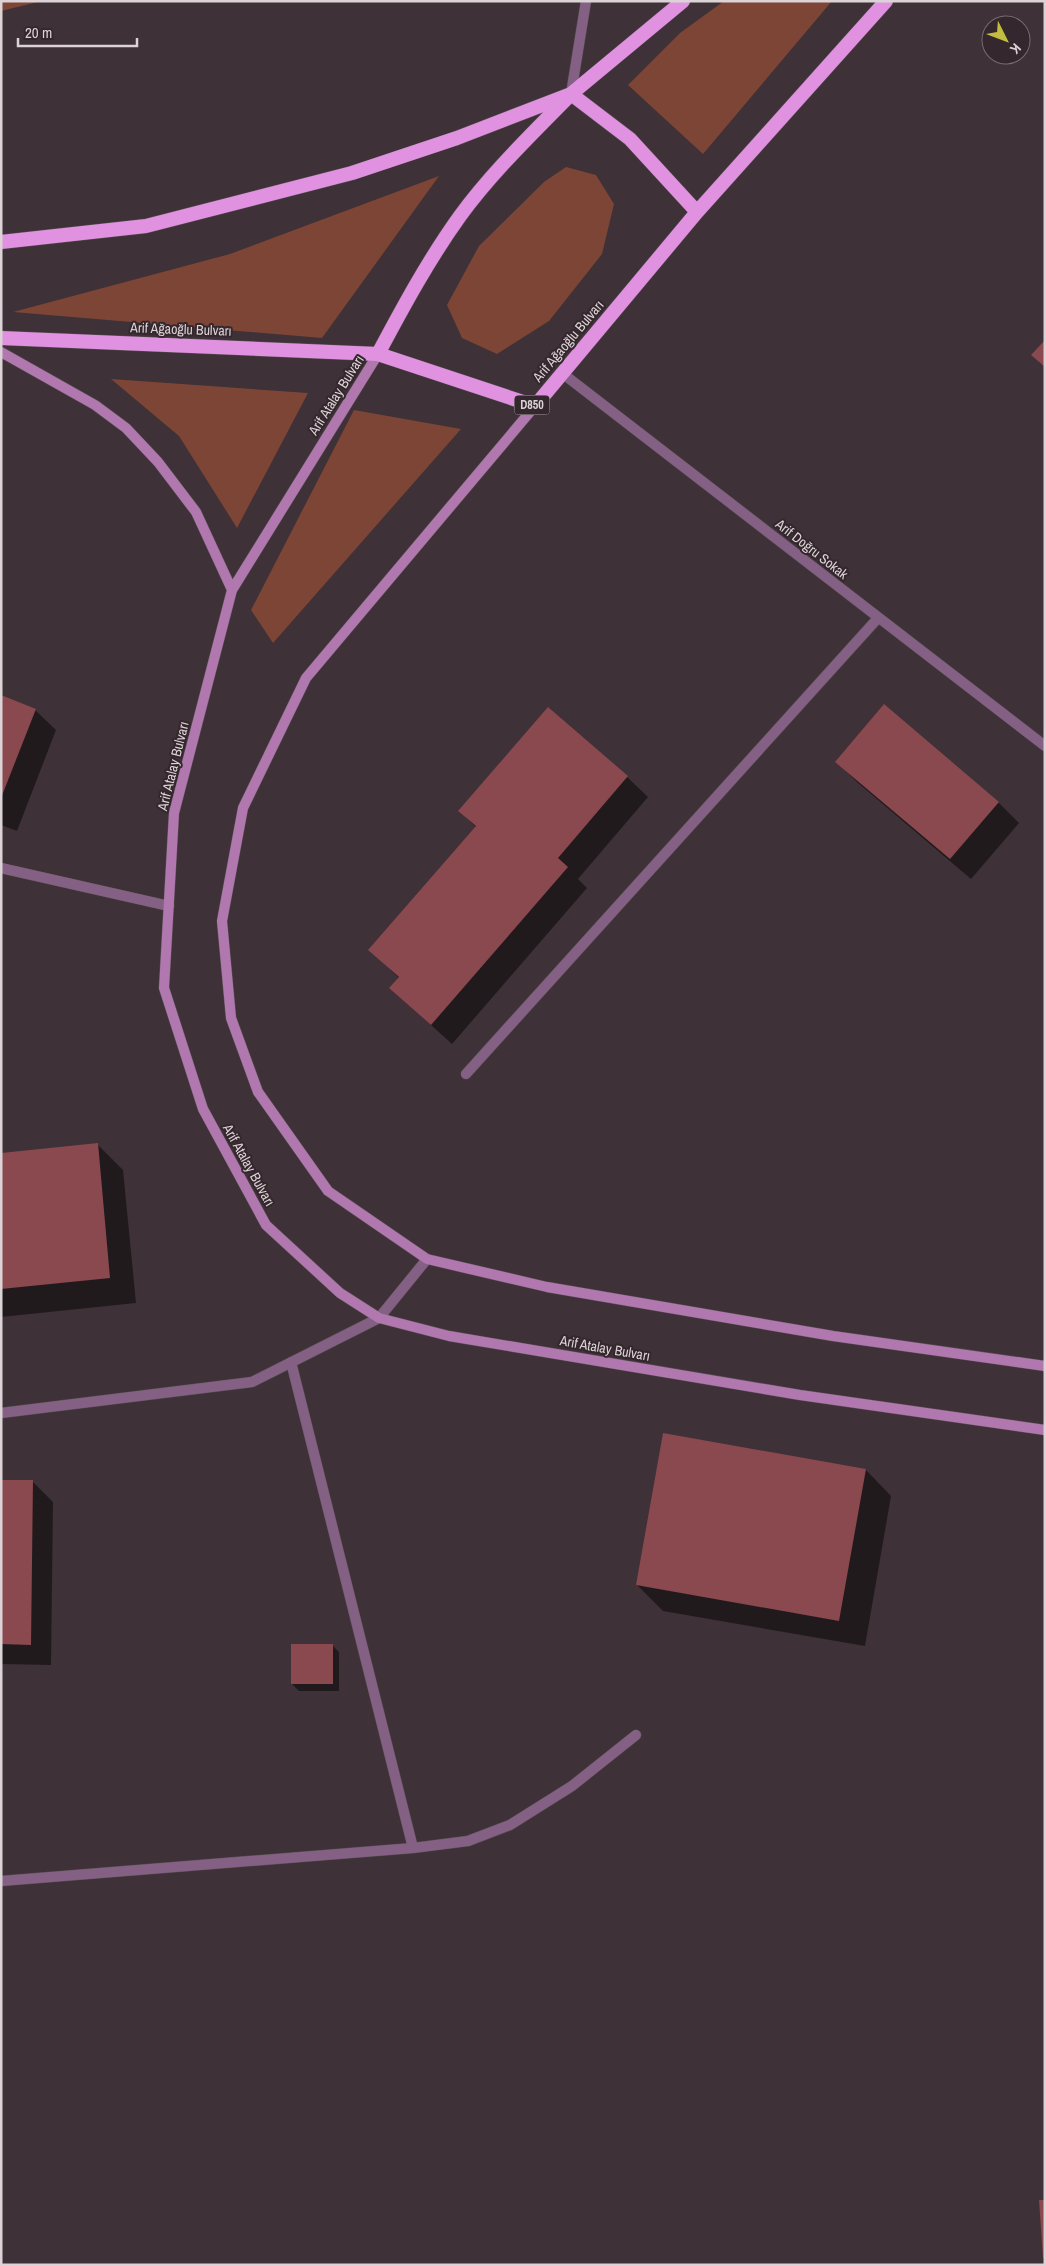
<svg xmlns="http://www.w3.org/2000/svg" width="1046" height="2266" font-family="'Archivo Narrow',sans-serif">
  <style>
    .green { fill: #7d4535 }
    .shadow { fill: #0007 }
    .building { fill: #8a484f }
    .lines { fill: none; stroke-linecap: round; stroke-linejoin: round }
    .service-casing { stroke: #5a4e54; stroke-width: 11 }
    .minor-casing { stroke: #5a4e54; stroke-width: 11 }
    .secondary-casing { stroke: #5a4e54; stroke-width: 11 }
    .trunk-casing { stroke: #5a4e54; stroke-width: 15 }
    .service { stroke: #846184; stroke-width: 10 }
    .minor { stroke: #846184; stroke-width: 10 }
    .secondary { stroke: #b078af; stroke-width: 10 }
    .trunk { stroke: #e092e0; stroke-width: 14 }
    .labels { text-anchor: middle; dominant-baseline: central; stroke-width: 4; stroke-linejoin: round; paint-order: stroke }
    .shield { fill: #34272d; stroke: #aa9fa3; stroke-width: 1 }
    .shield-label { font-size: 12px; font-weight: bold; fill: #dcd3d6 }
    .street-label { font-size: 14px; fill: #dcd3d6; stroke: #34272d }
  </style>
  <rect width="100%" height="100%" fill="#3e3137"/>
  <path class="green" d="M1,1H42L1,11Z
    M724,1H832L703,154L628,85L680,33Z
    M566,167L596,175L614,204L602,254L549,321L497,354L462,338L447,305L479,246L544,182Z
    M439,176L322,338L13,312L230,254Z
    M111,379L308,393L237,528L179,436Z
    M354,410L461,429L273,643L251,610Z"/>
  <path class="shadow" d="M1,697L35,710L56,730L17,831L1,825Z
    M837,762L998,802L1019,823L971,879L857,782Z
    M627,777L648,797L578,879L587,888L452,1044L390,988L399,978L370,950L476,827L459,811Z
    M98,1145L123,1170L136,1303L1,1317V1154Z
    M866,1470L891,1496L865,1646L663,1611L637,1585Z
    M1,1481H32L53,1502L51,1665L1,1664Z
    M332,1645L339,1652V1691H299L292,1684Z"/>
  <path class="building" d="M1045,340V367L1031,355Z
    M1,695L36,709L1,798Z
    M884,704L999,802L950,859L835,762Z
    M548,707L628,776L558,858L568,867L431,1025L389,988L399,977L368,950L476,826L458,811Z
    M98,1143L110,1278L1,1289V1153Z
    M663,1433L866,1469L839,1621L636,1585Z
    M1,1480H33L31,1645L1,1644Z
    M291,1644H333V1684H291Z
    M1039,2200H1045V2258H1043Z"/>
  <g class="lines">
    <defs>
      <path id="service" d="M466,1074L878,618"/>
      <path id="minor" d="M571,94L586,1
        M562,373L1045,746
        M1,868L169,906
        M291,1362L413,1848
        M1,1413L252,1382L379,1318L427,1259
        M1,1881L413,1848L468,1841L510,1825L572,1786L636,1735"/>
      <path id="secondary" d="M1,352L95,405L126,428L158,462L196,512L232,590
        M378,354L232,590L174,813L164,988L203,1109L266,1225L340,1293L379,1318L449,1336L800,1395L1045,1430
        M535,406L306,678L243,808L222,921L231,1018L258,1092L328,1191L427,1259L547,1287L833,1336L1045,1366"/>
      <path id="trunk" d="M1,242L146,226L352,173L457,138L571,94L683,1
        M1,338L378,354L535,406L697,212L886,1
        M378,354C403,307 429,259 460,216C492,172 533,133 571,94L630,139L697,212"/>
    </defs>
    <use href="#service" class="service-casing"/>
    <use href="#minor" class="minor-casing"/>
    <use href="#secondary" class="secondary-casing"/>
    <use href="#trunk" class="trunk-casing"/>
    <use href="#service" class="service"/>
    <use href="#minor" class="minor"/>
    <use href="#secondary" class="secondary"/>
    <use href="#trunk" class="trunk"/>
  </g>
  <g class="labels">
    <rect class="shield" x="514.5" y="395.5" width="35" height="19" rx="4"/>
    <g class="shield-label">
      <text x="532" y="405">D850</text>
    </g>
    <g class="street-label">
      <text transform="translate(181 329) rotate(2)">Arif Ağaoğlu Bulvarı</text>
      <text transform="translate(568 341) rotate(-50)">Arif Ağaoğlu Bulvarı</text>
      <text transform="translate(336 395) rotate(-58)">Arif Atalay Bulvarı</text>
      <text transform="translate(812 549) rotate(38)">Arif Doğru Sokak</text>
      <text transform="translate(173 766) rotate(-76)">Arif Atalay Bulvarı</text>
      <text transform="translate(249 1165) rotate(61)">Arif Atalay Bulvarı</text>
      <text transform="translate(605 1348) rotate(10)">Arif Atalay Bulvarı</text>
    </g>
  </g>
  <rect width="1046" height="2266" fill="none" stroke="#dcd3d6" stroke-width="5"/>
  <g transform="translate(1006 40) rotate(132)"><circle r="24" fill="#34272d" stroke="#776c71"/>
  <path d="M0-4L9 19L0 12L-9 19Z" fill="#c2bd3f"/>
  <text y="-8" font-size="14" font-weight="bold" text-anchor="middle" fill="#dcd3d6">K</text>
  </g>
  <path d="M18 38v8h119v-8" fill="none" stroke="#dcd3d6" stroke-width="2.5"/>
  <text x="25" y="38" font-size="15" fill="#dcd3d6" stroke="#34272d" stroke-width="4" paint-order="stroke">20 m</text>
</svg>
